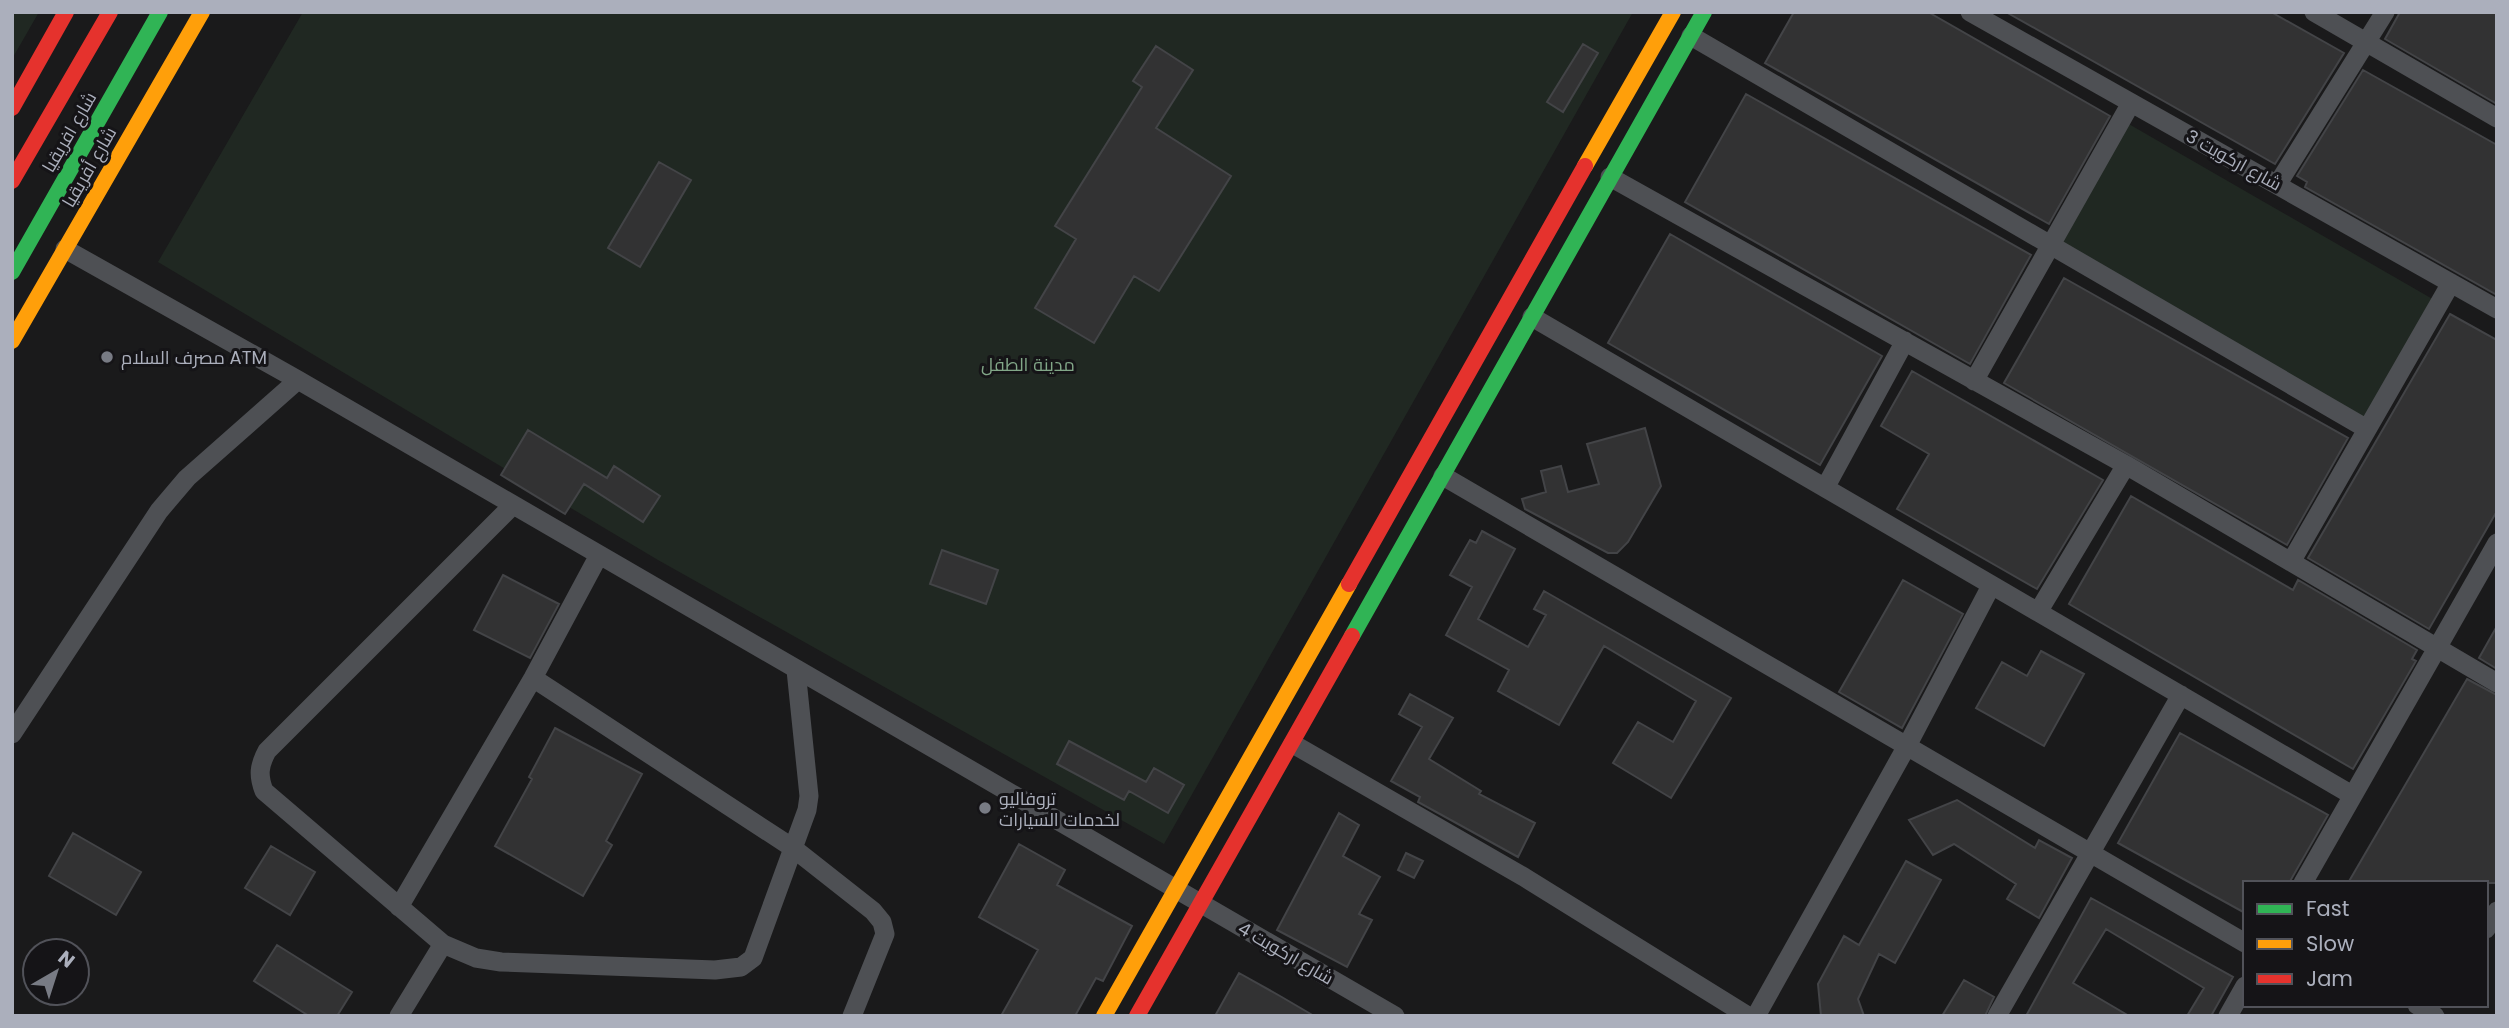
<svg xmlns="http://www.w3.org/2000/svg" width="2509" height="1028" font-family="Poppins,Cairo,sans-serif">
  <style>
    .green { fill: #202822 }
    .building { fill: #323233; stroke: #434447; stroke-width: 2 }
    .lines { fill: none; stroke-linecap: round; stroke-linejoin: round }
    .street { stroke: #4e5054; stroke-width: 19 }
    .fast { stroke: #30b455; stroke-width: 16 }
    .slow { stroke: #ff9f0a; stroke-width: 16 }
    .jam { stroke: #e5322d; stroke-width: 16 }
    .poi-dot { fill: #787b84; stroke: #151417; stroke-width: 2.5 }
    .labels { text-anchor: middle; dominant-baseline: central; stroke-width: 6; stroke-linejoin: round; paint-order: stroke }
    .street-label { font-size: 18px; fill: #abafbc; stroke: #151417 }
    .poi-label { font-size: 18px; fill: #abafbc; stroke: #151417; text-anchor: start }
    .park-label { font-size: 18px; fill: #82a788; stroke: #151417 }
  </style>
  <rect width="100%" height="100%" fill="#1a1a1b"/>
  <path class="green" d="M12,12H39L12,59Z
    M303,12H1633L1164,844L658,560L158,262Z
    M2127,123L2436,301L2366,421L2060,244Z"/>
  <path class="building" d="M1794,12H1928L2110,116L2049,224L1765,63Z
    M2006,12H2271L2344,53L2275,164Z
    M2400,12H2497V104L2385,39Z
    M1583,44L1598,53L1563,112L1547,102Z
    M1156,46L1193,70L1156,128L1231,176L1159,291L1134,276L1094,343L1035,308L1076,239L1055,226L1142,87L1133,81Z
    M2363,70L2497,145V295L2305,187L2307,182L2297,176Z
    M1746,94L2031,255L1970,364L1685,202Z
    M659,162L691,180L640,267L608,248Z
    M1670,234L1882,356L1820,465L1608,343Z
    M2064,278L2348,438L2287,545L2004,383Z
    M2450,314L2497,340V511L2429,629L2308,558Z
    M1912,371L2103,480L2037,589L1897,509L1929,454L1881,426Z
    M1645,428L1661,486L1628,542L1617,553H1608L1525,509L1522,499L1546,492L1541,471L1561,466L1568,492L1599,484L1587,444Z
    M528,430L607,478L614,466L660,496L643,522L584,484L565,514L501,475Z
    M2131,496L2293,590L2298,580L2417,650L2412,659L2416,661L2353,769L2069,604Z
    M1482,531L1515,549L1478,619L1528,647L1546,615L1534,609L1544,591L1731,698L1671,798L1613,763L1638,722L1673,742L1696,701L1604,646L1559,725L1498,691L1509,670L1446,635L1472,587L1450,575L1470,540L1476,543Z
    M942,550L998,570L986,604L930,584Z
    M503,575L559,604L530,658L474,630Z
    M1903,580L1963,614L1902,728L1839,692Z
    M2497,626V669L2479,658Z
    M2041,651L2084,674L2044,746L1976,708L2002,662L2027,676Z
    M2467,679L2497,695V883H2348Z
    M1410,694L1453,718L1429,759L1481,791L1479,794L1535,823L1518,857L1418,802L1420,797L1391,781L1422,727L1399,714Z
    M555,728L642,774L606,841L612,845L583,896L495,846L532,779L529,777Z
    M2180,733L2328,815L2289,883H2245V913L2118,843Z
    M1069,741L1146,782L1154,768L1184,785L1168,813L1129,791L1124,800L1057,764Z
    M1957,800L2035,848L2039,840L2072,858L2039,918L2007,899L2016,884L1954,844L1933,855L1909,820Z
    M1339,813L1359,825L1343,856L1380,877L1359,914L1372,920L1347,967L1277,930Z
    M73,833L141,872L116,915L49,876Z
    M1019,844L1065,870L1057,885L1132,926L1103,981L1096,978L1075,1016H1001L1038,950L979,917Z
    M271,846L315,872L290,915L245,888Z
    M1406,853L1423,861L1414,878L1398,870Z
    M1906,861L1941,880L1895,963L1879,954L1858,999L1864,1016H1821L1818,984L1844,936L1859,945Z
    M2091,898L2233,977L2211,1016H2187L2204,988L2106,929L2073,983L2129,1016H2026Z
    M277,945L352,992L337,1016H309L254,981Z
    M1239,973L1280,996L1314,1016H1215Z
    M1964,980L1994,997L1985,1016H1942Z"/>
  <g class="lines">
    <path class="street" d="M1970,12L2497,309
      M2314,12L2497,118
      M1691,36L2367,429
      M1610,177L2126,465L2497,683
      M2277,185L2385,12
      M65,249L298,380L1395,1016
      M1532,317L2352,795
      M1974,381L2131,103
      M1443,476L2245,943
      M1825,488L1905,341
      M2291,562L2451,283
      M2038,612L2126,465
      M533,678L793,848L873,911L882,922L885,934L852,1016
      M12,734L159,511L187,478L298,380
      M1293,744L1524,877L1748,1016
      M2303,883L2497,543
      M399,907L533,678L599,555
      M2486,929L2497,911
      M443,944L264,791C258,775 259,766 267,751L513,505
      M2417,1005L2435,1016
      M399,1016L443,944L476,958L501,962L715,970L741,967L753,958L807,810L809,796L796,670
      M1756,1016L1908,744L1991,586
      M1997,1016L2181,695
      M2228,1016L2245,986"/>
    <path class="fast" d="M12,272L160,12
      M1352,636L1704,12"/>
    <path class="slow" d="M1585,166L1673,12
      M12,341L202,12
      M1104,1016L1349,584"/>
    <path class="jam" d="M12,108L66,12
      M12,181L110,12
      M1349,584L1585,166
      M1137,1016L1352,636"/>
  </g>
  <g class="poi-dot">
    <circle cx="107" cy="357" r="7"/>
    <circle cx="985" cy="808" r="7"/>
  </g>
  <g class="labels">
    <g class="street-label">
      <text transform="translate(69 132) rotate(-60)">شارع افريقيا</text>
      <text transform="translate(2234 160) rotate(29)">شارع اركويت 3</text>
      <text transform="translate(89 167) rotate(-60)">شارع أفريقيا</text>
      <text transform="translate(1286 953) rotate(30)">شارع اركويت 4</text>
    </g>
    <g class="poi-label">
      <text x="121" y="357">مصرف السلام ATM</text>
      <text x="999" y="798">تروفاليو<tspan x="999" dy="21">لخدمات السيارات</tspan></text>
    </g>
    <g class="park-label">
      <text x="1028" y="364">مدينة الطفل</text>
    </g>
  </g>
  <rect width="2509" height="1028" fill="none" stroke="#abafbc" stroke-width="28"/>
  <rect x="2243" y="881" width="245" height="126" fill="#151417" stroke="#515259" stroke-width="2"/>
  <rect x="2257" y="904" width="35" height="10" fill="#30b455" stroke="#515259" stroke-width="2"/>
  <text x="2306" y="916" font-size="21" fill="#abafbc">Fast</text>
  <rect x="2257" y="939" width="35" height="10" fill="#ff9f0a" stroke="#515259" stroke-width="2"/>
  <text x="2306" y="951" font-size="21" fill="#abafbc">Slow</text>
  <rect x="2257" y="974" width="35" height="10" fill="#e5322d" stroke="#515259" stroke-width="2"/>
  <text x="2306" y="986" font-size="21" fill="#abafbc">Jam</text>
  <g transform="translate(56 972) rotate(39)"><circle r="33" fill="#151417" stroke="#515259" stroke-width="2"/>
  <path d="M0-5L12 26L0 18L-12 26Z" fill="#787b84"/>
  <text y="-10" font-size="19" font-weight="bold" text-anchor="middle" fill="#abafbc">N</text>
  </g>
</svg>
